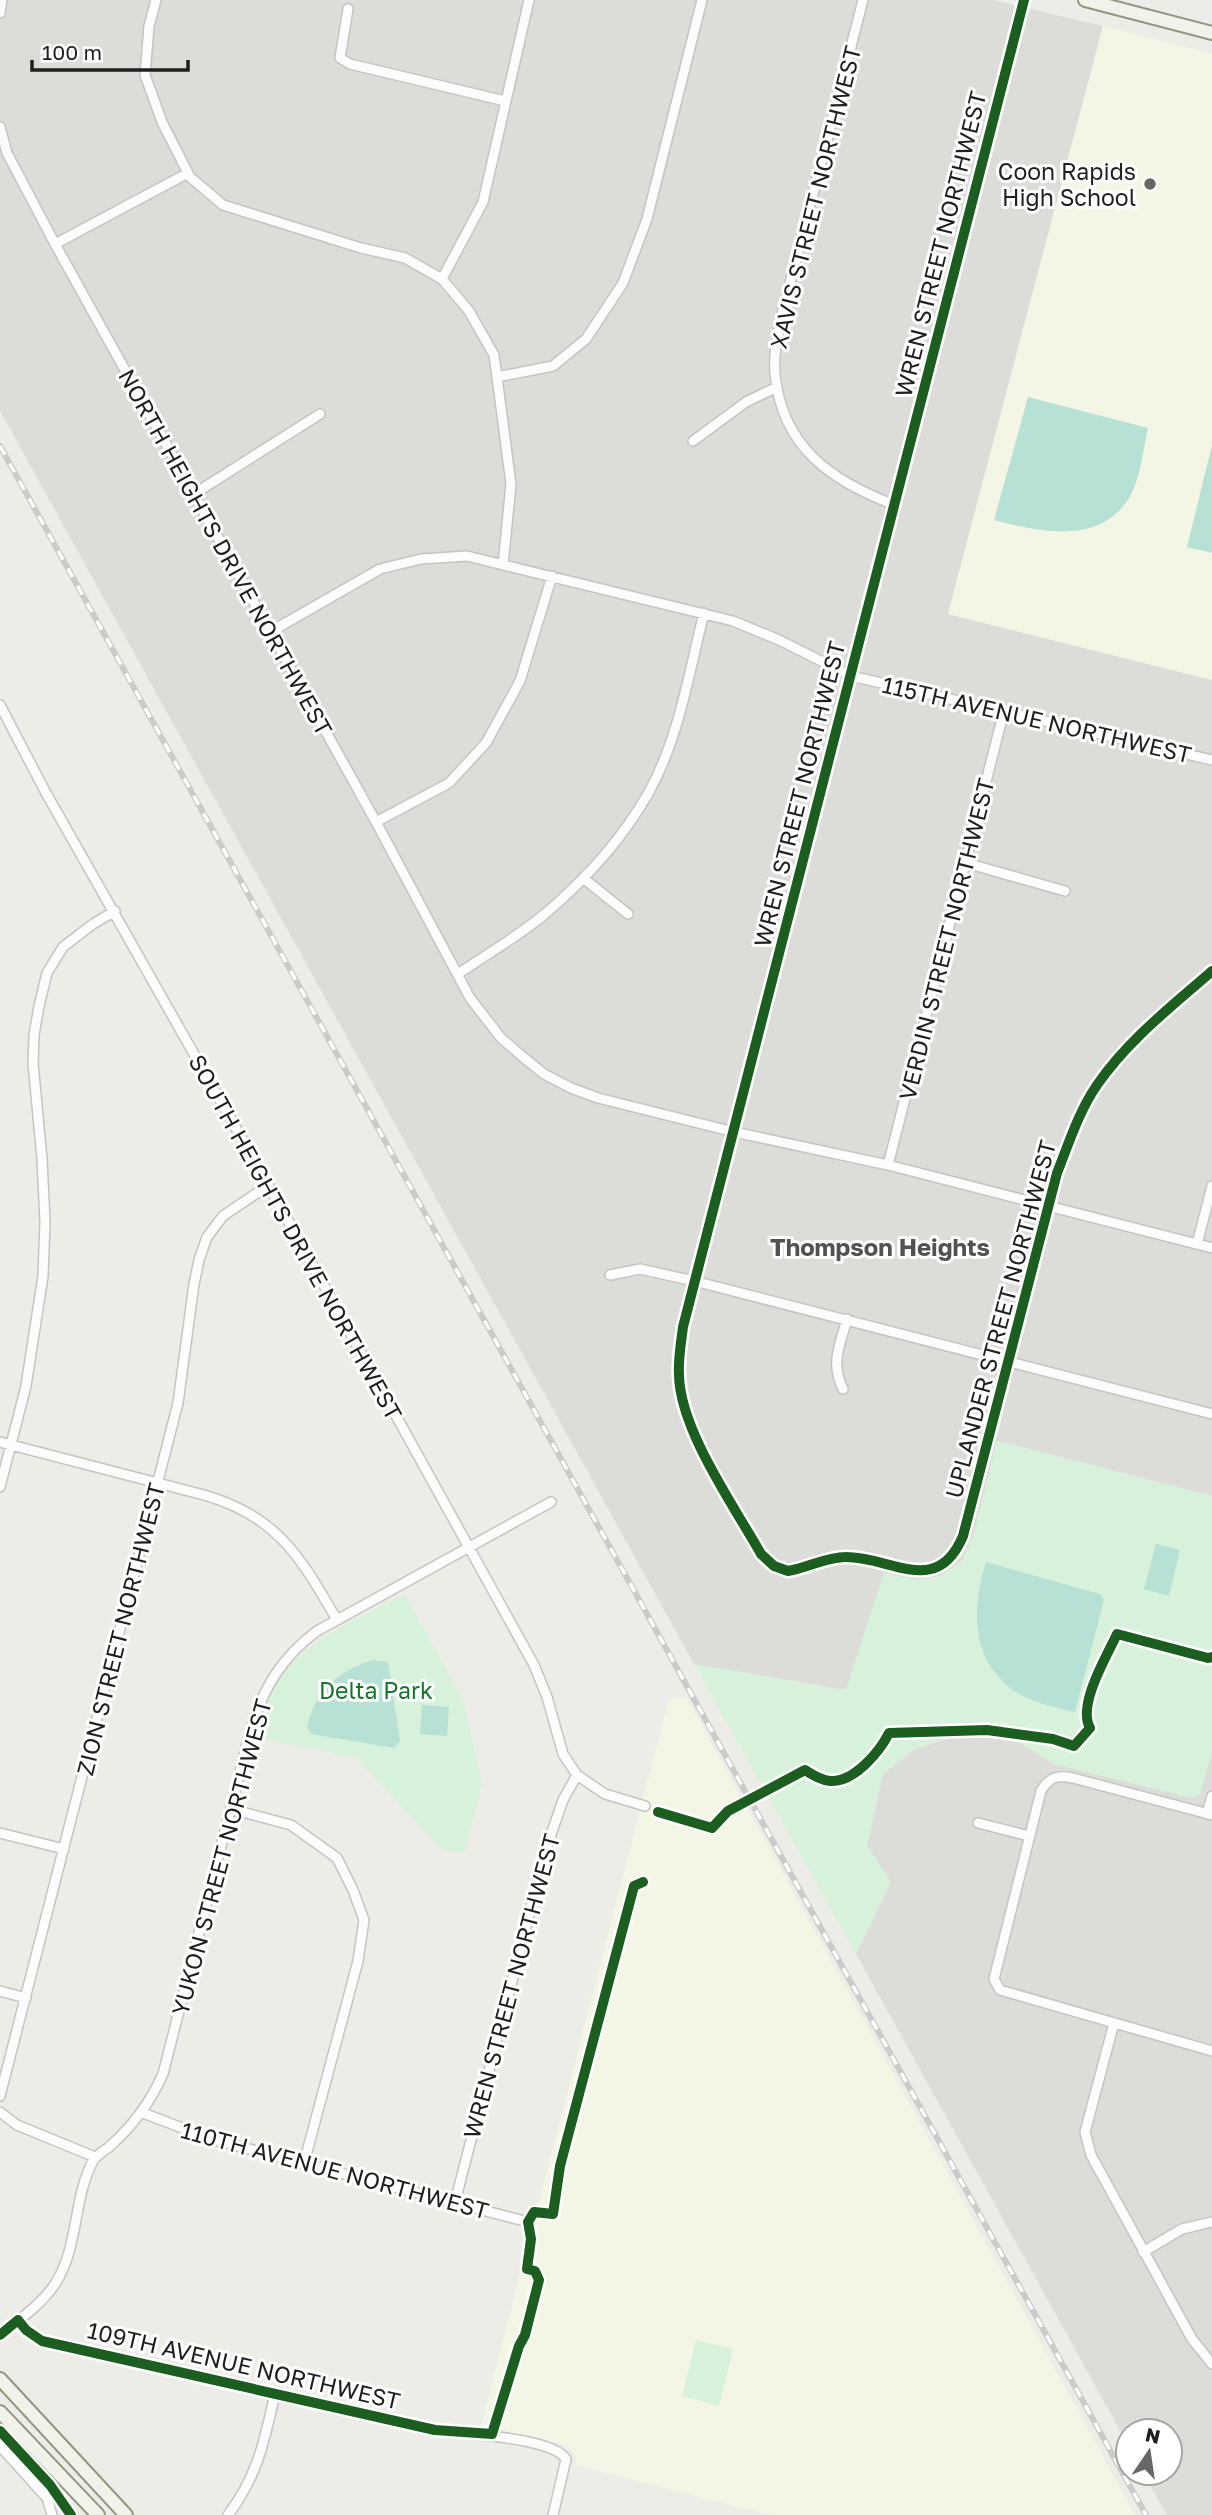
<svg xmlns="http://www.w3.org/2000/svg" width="1212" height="2515" font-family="'Golos Text',sans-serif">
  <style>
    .residential { fill: #dcdcd9 }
    .education { fill: #f4f6e5 }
    .park { fill: #d8f1db }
    .pitch { fill: #b7e1d5 }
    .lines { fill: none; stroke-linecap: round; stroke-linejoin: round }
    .street-casing { stroke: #c4c4c2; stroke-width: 12 }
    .secondary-casing { stroke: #929681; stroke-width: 16 }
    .street { stroke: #fcfcfc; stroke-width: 9 }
    .secondary { stroke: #f1f3eb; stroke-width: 12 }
    .rail-casing { stroke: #cbcbca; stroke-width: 6 }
    .rail { stroke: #fff; stroke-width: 3.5; stroke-dasharray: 10; stroke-linecap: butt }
    .cycleway-casing { stroke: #fff; stroke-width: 15 }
    .cycleway { stroke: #1b5e20; stroke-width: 10 }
    .poi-dot { fill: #676765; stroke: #fff; stroke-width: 2.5 }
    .labels { text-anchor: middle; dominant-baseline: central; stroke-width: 6; stroke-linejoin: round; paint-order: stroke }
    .poi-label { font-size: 23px; fill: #1f1f1f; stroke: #fff; text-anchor: end }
    .street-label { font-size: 23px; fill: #1f1f1f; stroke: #fff }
    .park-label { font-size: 23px; fill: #14762a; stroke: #fff }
    .neighbourhood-label { font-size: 24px; font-weight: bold; fill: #525252; stroke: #fff }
  </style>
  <rect width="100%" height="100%" fill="#edede8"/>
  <path class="residential" d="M0,0H993L1103,26L948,614L1212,680V1496L997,1441L974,1533L963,1560L941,1576L917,1580L884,1573L846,1690L694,1664L0,411Z
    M965,1733L1021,1743L1054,1764L1193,1798L1212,1749V2515H1167L1143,2473H1170V2431H1128V2445L856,1954L891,1882L867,1846L883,1774L913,1750Z"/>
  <path class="education" d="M1103,26L1212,54V680L948,614Z
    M686,1697L1135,2515H770L575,2465L577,2456L563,2444L481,2426L669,1699Z"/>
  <path class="park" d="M997,1441L1212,1496V1752L1200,1795L1193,1798L1054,1764L1021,1743L965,1733L913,1750L883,1774L867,1846L891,1882L856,1954L694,1664L846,1690L884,1573L917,1580L941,1576L963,1560L974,1533Z
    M405,1594L463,1700L482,1784L464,1854L441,1848L355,1757L257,1738C261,1724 264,1710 269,1697C292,1644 357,1619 405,1594Z
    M696,2340L733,2349L719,2406L682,2396Z"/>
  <path class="pitch" d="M1028,397L1148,428C1143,449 1141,477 1130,496C1102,546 1039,532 994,520Z
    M1212,445V553L1187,547Z
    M1156,1544L1180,1550L1169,1596L1144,1589Z
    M986,1562L1100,1594L1104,1600L1075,1712C1054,1707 1031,1703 1013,1690C970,1659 972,1607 986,1562Z
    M373,1660L388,1662L400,1741L394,1748L311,1734L307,1727C315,1692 338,1670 373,1660Z
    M422,1705L449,1707L447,1736L420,1734Z"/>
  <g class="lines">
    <defs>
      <path id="street" d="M156,0L149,26L145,75L162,122L190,177L223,205L361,248L405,258L442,279L469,311L494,355L497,377L511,484L503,565
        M863,0L783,310C779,330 773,352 775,374C782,447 831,481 895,505
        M1024,0L683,1327C681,1343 678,1359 679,1375C680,1430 734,1506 761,1554L774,1566L788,1571C808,1568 825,1557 846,1557C892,1557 937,1598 963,1536L1057,1173C1069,1143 1079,1111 1097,1085C1128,1040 1171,1007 1212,971
        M348,9L340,58L350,64L505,101
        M0,13L2,0
        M0,127L7,153L55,244L376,822L470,998L501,1038L523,1057L544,1074L571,1088L598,1098L734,1132L888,1165L1212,1248
        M55,244L188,173
        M442,279L483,202L529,0
        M497,377L553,366L586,339L623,283L647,219L702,0
        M693,441L746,402L777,387
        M194,494L320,414
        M270,632L380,569L421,559L467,556L733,621L779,640L851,676L1212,760
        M0,705L46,793L270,1188L534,1665L547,1697L563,1754L577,1775L605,1794L645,1806
        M376,822L449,783L486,743L520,681L552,576
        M966,863L1065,891
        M583,878L628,914
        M458,974C487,954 519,936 546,913C586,879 623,838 649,792C679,738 689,672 704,613
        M888,1165L1004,711
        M1197,1244L1212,1186
        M610,1275L640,1269L694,1281L1212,1414
        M843,1389C830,1363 840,1345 847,1319
        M0,1442L204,1495C278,1516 301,1558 337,1620
        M0,1487L26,1386L43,1276L45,1222L42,1159L33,1063L34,1035L39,1006L47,973L63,947L93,924L115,911
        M231,1809L291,1825L337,1858L353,1890L364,1920L358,1961L304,2163
        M1207,1814L1212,1796
        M1212,1815L1073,1778C1057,1775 1049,1777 1041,1791L994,1979L1000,1990L1212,2051
        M978,1823L1029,1836
        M0,1833L64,1849
        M0,1991L26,1998
        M1114,2023L1085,2132L1091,2155L1192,2339L1212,2364
        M0,2096L178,1403L194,1284L199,1260L207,1237L223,1216L257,1193L270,1188
        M0,2112L17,2125L95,2157
        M143,2113L211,2139L528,2222
        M455,2202L546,1849L563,1800L577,1775
        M1143,2252L1182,2229L1212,2222
        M18,2320L26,2330L42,2341L435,2430C461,2434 552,2437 566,2459L553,2515
        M0,2335C19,2320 42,2304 55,2284C79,2247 73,2198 93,2161C97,2154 103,2152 109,2147C133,2126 150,2103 163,2074L251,1728C264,1687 282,1657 317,1631L551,1502
        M0,2446L47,2498L52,2515
        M228,2515C258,2475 264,2442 275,2394"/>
      <path id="secondary" d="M1085,0L1212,33
        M0,2379L126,2515
        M0,2412L98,2515"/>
    </defs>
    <use href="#street" class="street-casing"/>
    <use href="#secondary" class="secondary-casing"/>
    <use href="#street" class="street"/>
    <use href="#secondary" class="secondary"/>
    <defs>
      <path id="rail" d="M0,446L1146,2515"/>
    </defs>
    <use href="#rail" class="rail-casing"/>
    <use href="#rail" class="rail"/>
    <defs>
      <path id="cycleway" d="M1024,0L683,1327C681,1343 678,1359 679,1375C680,1430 734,1506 761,1554L774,1566L788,1571C808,1568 825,1557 846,1557C892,1557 937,1598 963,1536L1057,1173C1069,1143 1079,1111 1097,1085C1128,1040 1171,1007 1212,971
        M658,1812L712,1828L728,1811L805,1770C813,1775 820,1780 830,1781C854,1783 880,1751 889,1733L987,1730L1053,1739L1074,1746L1090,1728C1077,1705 1107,1656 1117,1634L1208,1658L1212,1657
        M0,2335L18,2320L26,2330L42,2341L435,2430L492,2434L519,2346L525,2335L539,2280L535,2271L527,2269L531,2239L528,2222L534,2212L553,2214L560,2166L634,1886L643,1882
        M0,2431L50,2485L71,2515"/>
    </defs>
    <use href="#cycleway" class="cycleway-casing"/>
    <use href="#cycleway" class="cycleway"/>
  </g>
  <circle class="poi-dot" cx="1150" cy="184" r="7"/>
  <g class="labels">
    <g class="poi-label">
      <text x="1136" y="171">Coon Rapids<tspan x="1136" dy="26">High School</tspan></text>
    </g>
    <g class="street-label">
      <text transform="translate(815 197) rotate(-76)">XAVIS STREET NORTHWEST</text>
      <text transform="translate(940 244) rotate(-76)">WREN STREET NORTHWEST</text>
      <text transform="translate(226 552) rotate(61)">NORTH HEIGHTS DRIVE NORTHWEST</text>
      <text transform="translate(1037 719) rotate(13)">115TH AVENUE NORTHWEST</text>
      <text transform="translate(799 794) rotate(-76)">WREN STREET NORTHWEST</text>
      <text transform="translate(946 939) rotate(-76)">VERDIN STREET NORTHWEST</text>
      <text transform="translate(296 1237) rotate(61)">SOUTH HEIGHTS DRIVE NORTHWEST</text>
      <text transform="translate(1000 1319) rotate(-75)">UPLANDER STREET NORTHWEST</text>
      <text transform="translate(120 1629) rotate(-76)">ZION STREET NORTHWEST</text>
      <text transform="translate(221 1857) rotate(-75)">YUKON STREET NORTHWEST</text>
      <text transform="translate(511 1986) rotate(-75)">WREN STREET NORTHWEST</text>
      <text transform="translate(335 2170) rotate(15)">110TH AVENUE NORTHWEST</text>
      <text transform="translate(244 2365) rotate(13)">109TH AVENUE NORTHWEST</text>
    </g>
    <g class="park-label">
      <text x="376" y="1690">Delta Park</text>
    </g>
    <g class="neighbourhood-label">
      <text x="880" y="1246">Thompson Heights</text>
    </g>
  </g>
  <g transform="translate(1149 2452) rotate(13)"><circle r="33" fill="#ffffff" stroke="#a5a5a5" stroke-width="2"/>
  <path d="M0-5L12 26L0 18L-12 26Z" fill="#676765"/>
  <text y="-10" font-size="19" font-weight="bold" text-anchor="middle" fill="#1f1f1f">N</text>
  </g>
  <path d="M32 60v10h156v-10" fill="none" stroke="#1f1f1f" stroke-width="3.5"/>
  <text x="42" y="60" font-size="21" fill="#1f1f1f" stroke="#ffffff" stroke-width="5" paint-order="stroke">100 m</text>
</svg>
